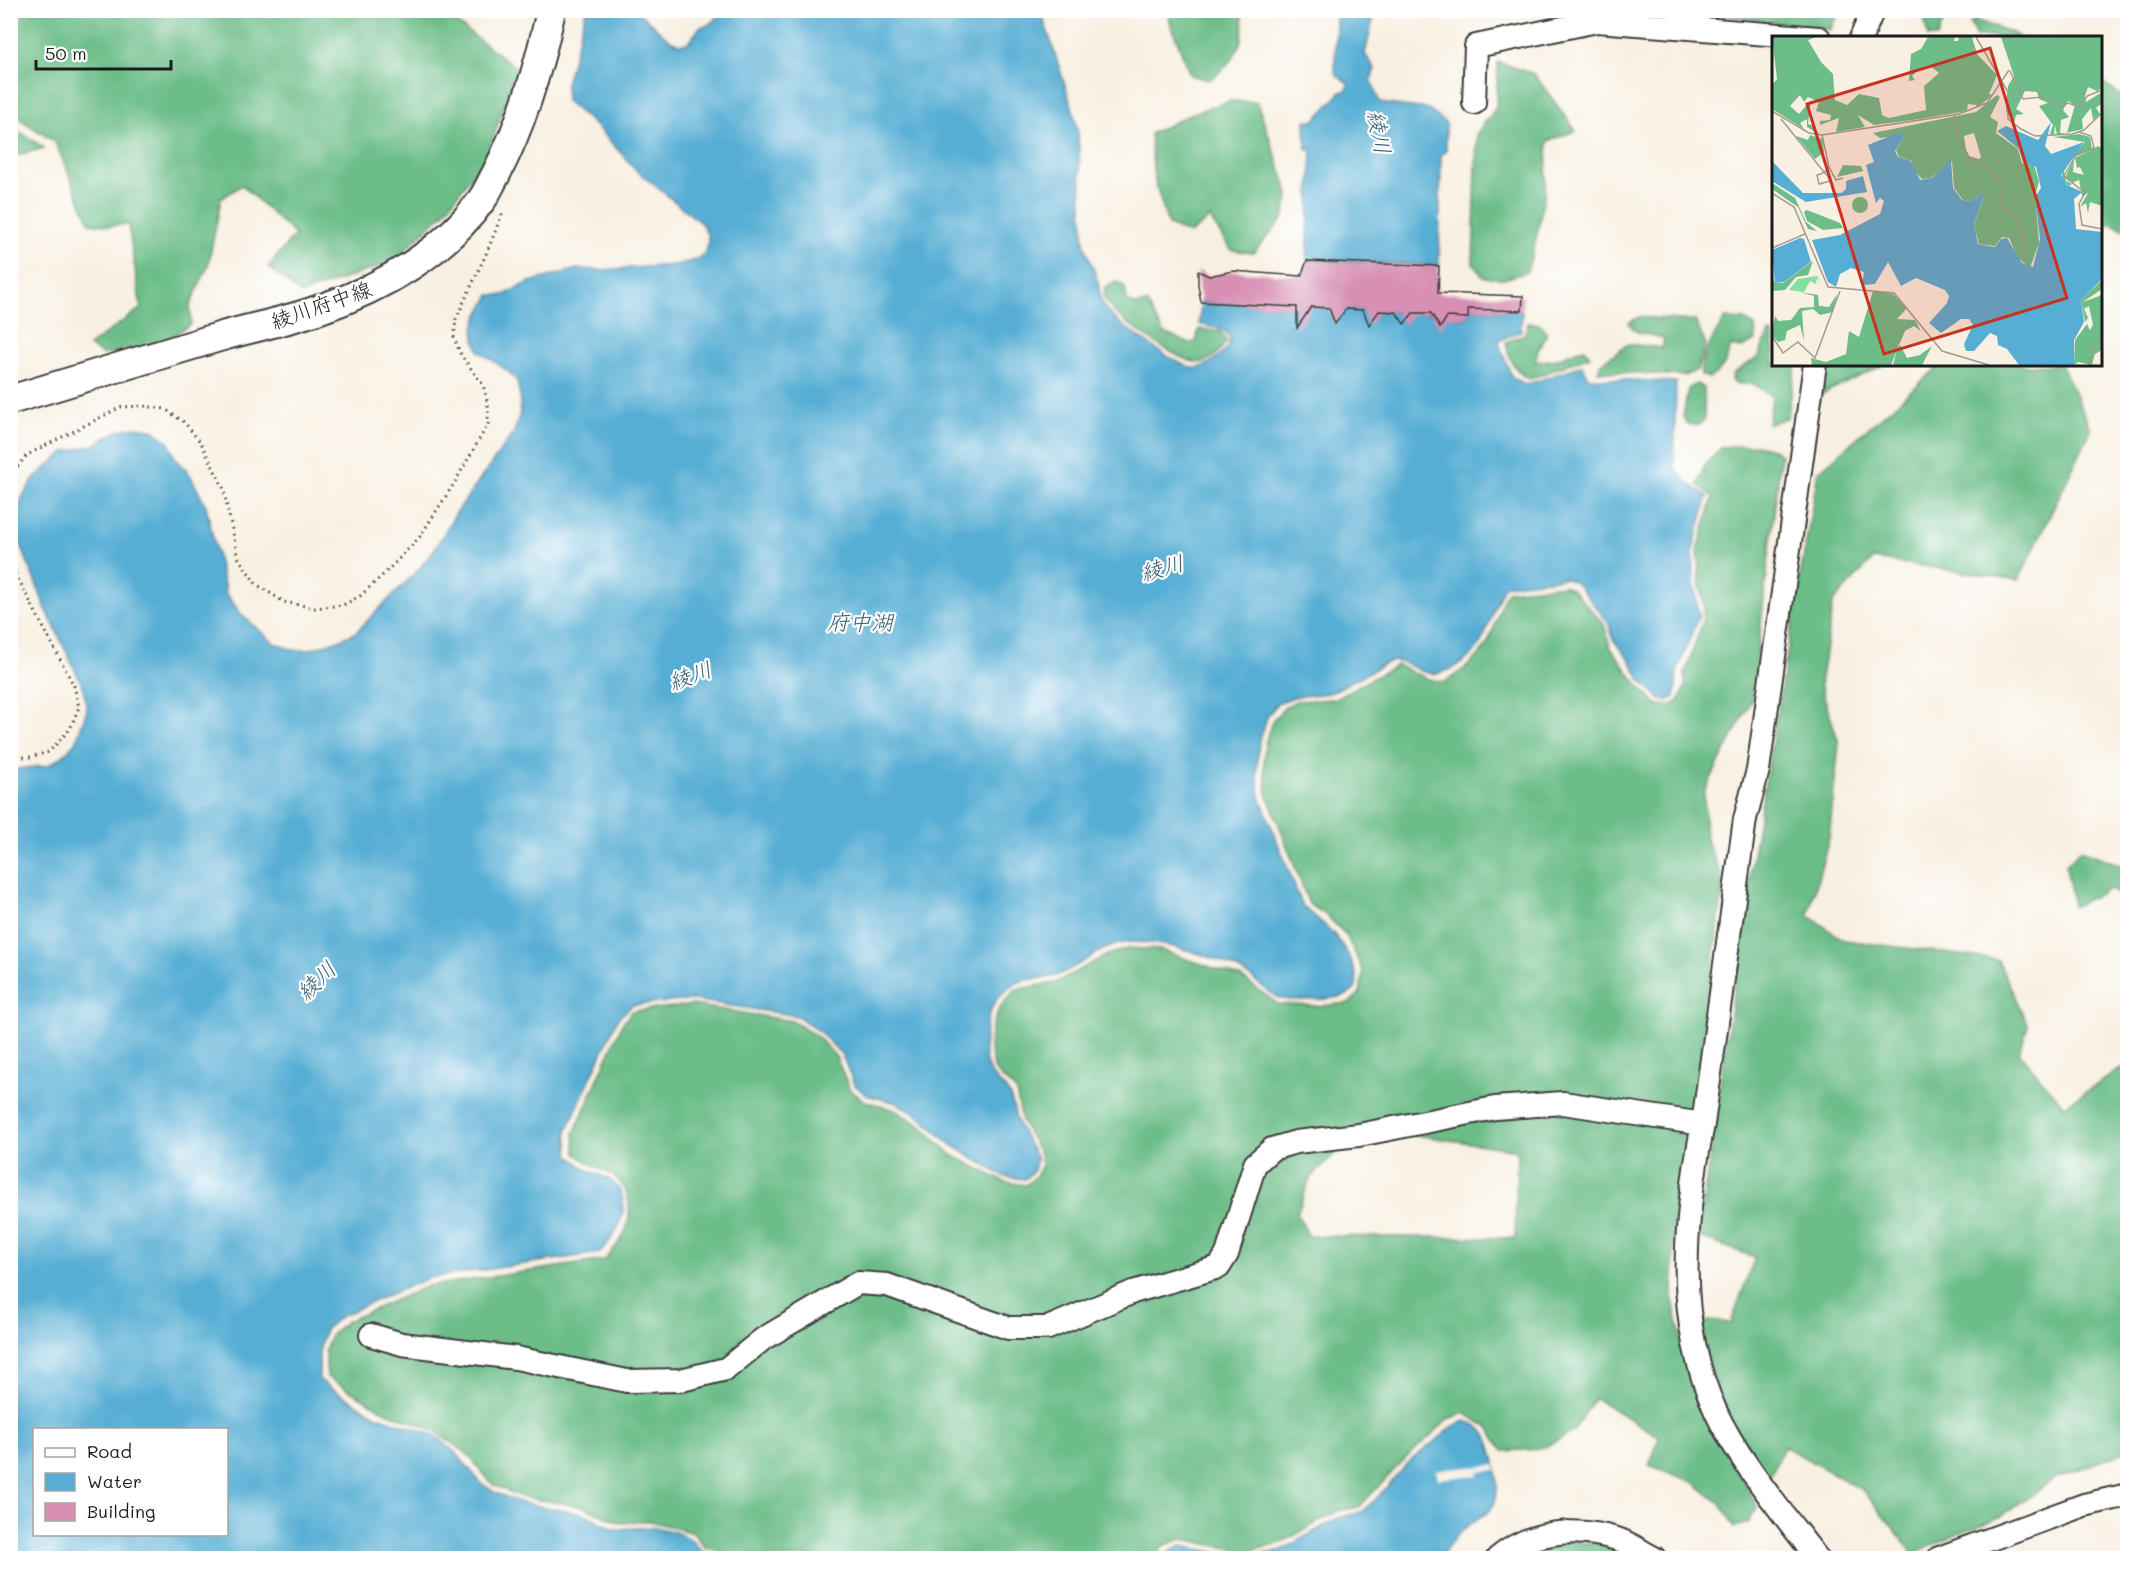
<svg xmlns="http://www.w3.org/2000/svg" width="2138" height="1569" font-family="Mali,'Klee One',sans-serif">
  <style>
    .forest { fill: #6cbd88; stroke: #446c52; stroke-width: 1.5; fill-rule: evenodd }
    .water { fill: #57aed4; stroke: #3a6578; stroke-width: 1.5; fill-rule: evenodd }
    .pier { fill: #f8f0e2 }
    .building { fill: #d78fb4 }
    .lines { fill: none; stroke-linecap: round; stroke-linejoin: round }
    .minor-casing { stroke: #3d3c3a; stroke-width: 26 }
    .major-casing { stroke: #3d3c3a; stroke-width: 32 }
    .path { stroke: #3d3c3a; stroke-width: 3; stroke-dasharray: 1.5 4.5; stroke-linecap: butt }
    .minor { stroke: #fff; stroke-width: 22 }
    .major { stroke: #fff; stroke-width: 28 }
    .labels { text-anchor: middle; dominant-baseline: central; stroke-width: 4.5; stroke-linejoin: round; paint-order: stroke }
    .street-label { font-size: 21px; fill: #1c1c1c; stroke: #fff }
    .water-label { font-size: 22px; font-style: italic; fill: #375e6f; stroke: #fff }
    .inset-road { fill: none; stroke: #a09b93; stroke-width: 1.5 }
    .view { fill: #c8321e; fill-opacity: 0.15; stroke: #c8321e; stroke-width: 3 }
    .inset-edge { fill: none; stroke: #1c1c1c; stroke-width: 3 }
  </style>
  <rect width="100%" height="100%" fill="#fff"/>
  <filter id="ink" filterUnits="userSpaceOnUse"><feTurbulence type="fractalNoise" baseFrequency=".0167" numOctaves="2"/><feDisplacementMap in="SourceGraphic" scale="12" xChannelSelector="R" yChannelSelector="G"/><feConvolveMatrix kernelMatrix="1 2 1 2 8 2 1 2 1" color-interpolation-filters="sRGB"/></filter>
  <filter id="wash" filterUnits="userSpaceOnUse"><feTurbulence type="fractalNoise" baseFrequency=".008" numOctaves="4" result="noise"/><feDisplacementMap in="SourceGraphic" scale="24" xChannelSelector="R" yChannelSelector="G"/><feGaussianBlur stdDeviation="1.35" result="paint"/><feColorMatrix in="noise" values="0 0 0 0 0 0 0 0 0 0 0 0 0 0 0 0 0 1.4 0 .05"/><feComposite in="paint" operator="in"/></filter>
  <g filter="url(#wash)">
    <rect width="100%" height="100%" fill="#f8f0e2"/>
    <path class="forest" d="M10,11H441L517,68L488,154L444,213L392,262L301,294L268,267L295,235L242,185L221,199L208,266L190,306L191,324L162,343L103,355L89,346L141,308L128,224L110,226L90,223L55,142L11,113Z
      M1166,11H1241C1248,42 1234,63 1209,80L1190,75Z
      M1720,11H1839L1830,30L1720,15Z
      M1939,14L1955,16L1954,22L1948,20L1943,22L1937,37H1928L1924,17Z
      M1975,20L2013,33L2019,37H1976L1970,23Z
      M1498,62L1534,74L1576,131L1548,141L1545,192L1536,239L1527,272L1504,279L1483,277L1473,263L1477,133L1496,108Z
      M2100,80L2119,94L2127,95V231L2111,223L2101,230Z
      M1230,101L1257,102L1289,194L1283,219L1253,253L1231,250L1210,218L1190,234L1168,225L1154,178L1150,134L1193,113Z
      M10,126H11L44,148L11,157Z
      M1115,281L1125,287L1127,301L1135,305L1147,303L1164,333L1188,343L1196,342L1199,329L1221,332L1227,341C1221,350 1213,359 1203,362C1187,368 1132,327 1119,316C1113,312 1108,304 1104,298L1105,287Z
      M1639,317L1695,321L1706,345L1697,370L1685,376L1598,371L1601,363L1628,344L1662,348L1664,338L1637,332L1628,323Z
      M1725,318L1744,320L1755,326L1756,341L1741,348L1731,346C1725,364 1725,369 1709,378L1701,375C1698,360 1717,332 1725,318Z
      M1528,323L1540,324L1547,333L1538,350L1535,362L1557,359L1584,348L1590,356L1530,379C1514,372 1509,359 1506,342L1525,334Z
      M1769,333L1773,334L1774,364L1796,365L1787,418L1768,424L1772,397L1754,384H1738L1732,381L1733,374L1758,357Z
      M1825,365H1884L1822,394Z
      M1934,365H2062L2091,430L2019,580L1873,559L1833,602L1820,684L1839,743L1829,838L1808,915L1844,940L1998,960L2028,1026L2019,1053L2064,1106L2127,1065V1451L2054,1479L2002,1516L1952,1536L1914,1554L1864,1491L1784,1446L1767,1482L1732,1428L1711,1377L1700,1320L1731,1323L1755,1257L1698,1237L1754,848L1818,472L1937,368Z
      M1696,384L1704,388V420L1697,426L1688,424L1683,417L1688,389Z
      M1757,445L1775,450L1781,455L1752,699L1704,792L1706,840L1724,882L1693,1111L1679,1128L1688,1134L1674,1227L1673,1300L1692,1390L1758,1507L1748,1523L1735,1527L1721,1504L1693,1482L1649,1465L1660,1437L1595,1398L1573,1432L1541,1449L1503,1451L1489,1428L1464,1413L1449,1419L1405,1459L1359,1507L1338,1511L1281,1543L1248,1552L1182,1539L1162,1546L1157,1558H863L857,1557L750,1558L706,1548L693,1533L651,1521L621,1523L584,1507L522,1497L493,1485L466,1453L434,1430L384,1411L327,1377L325,1351L331,1334L347,1321L428,1286L605,1260C611,1252 620,1243 624,1234C633,1214 631,1187 612,1175C599,1168 587,1163 576,1154L574,1133L622,1024L632,1011L693,1005L793,1021L818,1037L836,1057L850,1090L865,1101L893,1109L919,1124L952,1155L1005,1182L1026,1185L1036,1176L1042,1165L1041,1156L1022,1122L1016,1091L995,1071L990,1050L991,1029L1000,1007L1016,989L1055,983L1107,955L1130,948L1161,950L1242,978L1278,1004L1319,1006L1349,1003L1360,993L1363,972L1354,951L1345,934L1326,915L1309,904L1267,794L1264,767L1265,743L1273,720L1284,708L1296,701L1334,699L1397,665L1428,679L1445,682C1460,672 1478,660 1487,644C1496,628 1498,608 1507,591L1564,585L1573,590L1604,624L1610,647L1639,686L1658,705L1670,706L1679,701L1685,687V673L1702,623L1704,606L1700,586L1698,550L1713,497L1697,484L1706,463L1722,447ZM1402,1133L1517,1150L1515,1238L1309,1236L1297,1214L1310,1178L1346,1143Z
      M2080,850L2127,867V913L2121,896L2109,889L2073,907L2066,865Z
      M1562,1540L1609,1545L1632,1558H1516L1528,1550Z"/>
    <path class="water" d="M586,11C599,11 622,7 634,11C650,15 672,53 688,42C693,38 696,32 700,27L708,25L725,11H1041L1073,110L1078,133L1084,242C1087,254 1092,264 1096,276C1101,288 1098,300 1107,311C1118,324 1178,367 1195,368C1203,368 1213,361 1219,356C1226,351 1230,346 1230,337L1223,330L1199,324L1201,302L1332,308L1333,318H1339L1342,309L1366,310L1370,320L1375,317L1376,311L1400,312L1402,320L1409,312L1436,314V321L1438,323L1445,317L1468,318V309L1522,311L1521,331L1498,341L1512,377L1526,385L1582,365L1589,378L1676,382L1674,468L1690,485L1708,496L1693,549L1694,579L1699,616L1677,672L1675,697L1667,701L1659,698L1640,679L1630,660L1614,641L1608,622L1576,583L1564,578L1505,585C1487,616 1490,649 1455,667C1446,671 1438,675 1428,673C1414,670 1403,658 1388,662L1330,693L1294,697L1278,703L1268,715L1259,741L1257,772L1260,797L1303,907C1326,924 1348,944 1355,973C1357,979 1358,985 1354,990C1346,1001 1292,1002 1280,998C1268,993 1257,981 1246,974C1213,955 1171,943 1133,942C1103,942 1082,967 1055,976C1043,980 1027,977 1015,984C1009,987 999,996 995,1002C985,1017 980,1057 990,1072C995,1080 1004,1085 1008,1093C1014,1101 1014,1114 1018,1123C1023,1135 1031,1147 1037,1159L1034,1170L1025,1179L1005,1177L950,1144L919,1116L897,1103L866,1095L854,1084L842,1055L820,1032L797,1016L693,1000L633,1005L618,1018L567,1130L569,1155C575,1160 581,1166 588,1170C596,1174 607,1177 613,1182C637,1203 615,1236 600,1253L429,1278L377,1300L341,1316L325,1330L319,1351V1379L332,1389L377,1416L435,1435L457,1454L481,1483L496,1493L522,1503L585,1514L615,1529L655,1527L675,1532L691,1539L703,1552L720,1558H11V770L49,765L64,755L76,741L87,710L83,687L45,607L15,530L16,516L22,498L35,477L65,452L94,445L118,431L135,427L151,429L168,441L175,457L189,473L206,506L226,594L242,615L274,643L293,650H308L336,641L355,633L417,571L434,550L456,513L514,432L520,413V395L517,381L509,372L479,351L475,340L474,327L478,316L490,295H504L530,282L577,269L602,270L675,265L696,260L704,254L708,246V236L702,224L637,171L598,128L566,101L565,87ZM34,1430H226V1534H34Z
      M1336,11H1375L1365,54L1375,69L1371,79L1380,103L1427,109L1446,123V151L1441,155L1439,266L1307,260L1312,150L1306,149L1305,120L1312,121L1316,119L1341,92L1347,90L1348,83L1339,77L1335,72Z
      M1464,1421C1472,1423 1479,1425 1484,1432C1495,1446 1503,1495 1491,1509C1488,1514 1480,1516 1476,1520C1463,1529 1446,1543 1443,1558H1164L1167,1553L1181,1546L1247,1558L1282,1550L1338,1518L1361,1512L1375,1500L1410,1461L1454,1426Z"/>
    <path class="pier" d="M1495,1465L1496,1470L1478,1471V1475L1438,1479L1436,1470Z"/>
    <g id="blocks">
      <path class="building" d="M1307,261L1439,266L1438,293L1523,296L1522,311L1468,309V318L1447,317L1440,328L1431,313H1413L1404,324L1396,312L1379,311L1369,325L1363,310L1346,309L1335,324L1329,308L1311,307L1297,328V307L1201,302L1198,285V271L1209,276L1233,271L1301,276Z"/>
    </g>
  </g>
  <g filter="url(#ink)">
    <use href="#blocks" fill-opacity="0" stroke="#3d3c3a" stroke-width="1.5"/>
    <g class="lines">
      <defs>
        <path id="minor" d="M1861,38L1873,10
          M1474,103L1476,46L1597,21L1819,38
          M1815,364L1758,770L1745,819L1703,1124C1684,1220 1674,1320 1716,1412C1739,1462 1784,1514 1817,1558
          M371,1335L402,1344L516,1358L627,1381L681,1380L726,1369L763,1339L858,1283L887,1285L1008,1328H1048L1133,1292L1219,1267L1227,1254L1255,1164L1272,1149L1296,1142L1359,1135L1495,1108L1563,1103L1703,1124
          M1498,1558C1531,1530 1576,1527 1617,1539C1630,1543 1642,1552 1654,1558
          M1939,1558L2084,1505L2128,1495"/>
        <path id="major" d="M10,400C80,379 150,358 219,337C253,327 288,321 320,309C382,288 445,252 483,198C488,190 492,181 496,174C523,122 539,67 551,10"/>
      </defs>
      <use href="#minor" class="minor-casing"/>
      <use href="#major" class="major-casing"/>
      <path class="path" d="M10,476L27,455L121,407L144,406L165,409L184,422L201,443L223,487L238,557L256,584L284,602L315,608L343,605L360,596L384,574L419,538L455,482L488,424V404L483,385L461,355L454,338L456,319L487,252L503,212
        M10,563L74,686L79,707L70,729L49,752L30,757H10"/>
      <use href="#minor" class="minor"/>
      <use href="#major" class="major"/>
    </g>
  </g>
  <g class="labels">
    <g class="street-label">
      <text transform="translate(321 304) rotate(-19)">綾川府中線</text>
    </g>
    <g class="water-label">
      <text transform="translate(1380 132) rotate(80)">綾川</text>
      <text transform="translate(1162 567) rotate(-15)">綾川</text>
      <text x="860" y="621">府中湖</text>
      <text transform="translate(690 675) rotate(-20)">綾川</text>
      <text transform="translate(316 980) rotate(-44)">綾川</text>
    </g>
  </g>
  <g transform="translate(1772 36)">
    <rect width="330" height="330" fill="#f8f0e2"/>
    <path d="M45,240L49,246L45,242L44,248L38,245L32,256L17,254L26,243Z" fill="#85dea2"/>
    <path d="M0,1H45L36,4L49,26L61,38L63,64L75,69L87,58L107,62L110,79L117,82L154,74L152,50L167,37L157,29L147,33L140,40L143,44L137,45L139,18L149,13L156,1H183L182,5H186L187,1H200L205,18L225,39L217,58L221,59L205,72L204,69L196,68L195,75L148,83L102,89L86,79L93,91L64,96L67,82L48,89V85L58,84L59,79L44,75L47,66L36,61L32,66L28,59L18,70L27,78L39,64L36,88L42,90L47,98L35,91V83L28,87L32,93L0,73V49L5,43ZM229,1H330V52L325,55L316,51L313,60L314,66L330,56V67L324,72L328,78L321,84L319,72L310,83L311,93L285,99L283,89L282,99L278,98L281,89L267,70L276,67L267,63L265,56L253,55L244,73L252,78L244,79L242,87L234,75L236,50L242,40ZM296,65L303,69L295,97H288L289,84L297,81L291,74ZM225,59L228,61L218,81L226,86L224,97L246,113L250,127L262,129L267,146L263,159L267,207L258,232L246,222L237,202L230,201L223,210L207,208L202,189L213,156L199,165L191,164L182,152L180,125L159,142L150,143L139,131L140,125L127,121L124,114L134,98L108,102L101,97L204,76ZM202,97L209,121L207,123L197,120L194,114L192,100ZM307,98L318,101L320,113L301,122L292,135L294,145L300,148L297,150L291,144L290,139L291,131L313,106L281,101ZM38,99L50,103L52,116L43,123L24,100L36,104ZM326,110L330,113V170L318,166L316,177L314,167L308,171L316,157L310,160L307,144L300,147L293,142L302,123L301,136L312,139L308,131L305,132L303,122ZM71,129L89,130L91,135L65,141ZM0,147L23,162L34,186L45,195L36,193L26,171L0,153ZM80 169a8 8 0 1 1 16 0a8 8 0 1 1-16 0ZM35,174L68,187L71,192L51,194L35,185L32,176ZM41,225L36,239L24,241L13,254L0,255V240L3,247H11ZM330,244V253L311,266L330,259V314L323,318L320,329L306,326L302,329L303,304L315,288L318,294L321,289L317,270L312,273L316,282L313,286L309,264ZM101,255L121,258L135,272L125,283L143,284L149,295L142,290L133,295L119,329H40L39,322L54,326L74,318L77,295L87,301ZM28,256L46,259L47,270L57,271L65,258L61,276L48,279L41,273L30,275L32,305L28,289L15,295L13,304L6,306L0,299L3,280L6,285L19,284L28,272L42,271V260ZM127,307L135,322L148,319L160,310L150,329H121Z" fill="#6cbd88" fill-rule="evenodd"/>
    <path d="M279,86L273,110L279,118L312,106L289,139L295,149L310,156L302,163L304,193L330,196V243L309,264L312,286L302,304V329H247L235,313L226,309L225,300L218,297L202,315H194L192,308L201,289L197,283H189L169,297L157,287L175,267L177,260L173,254L144,242L129,250L116,226L103,248L90,249L92,236L79,232L68,238L64,251L56,246L40,204L68,199L108,178L112,165L108,162L104,167L94,129L102,126L96,109L123,98H134L123,115L126,121L139,125L148,144L160,142L179,124L181,152L190,164L199,165L213,156L202,188L206,208L223,211L229,203L235,202L250,227L261,231L268,203L263,161L269,152L264,131L251,126L247,113L225,95L234,90L266,104ZM0,125L31,157H69L74,153V145L91,140L95,156L34,166L0,145ZM28,202L32,203L39,226L12,246L3,247L0,214Z" fill="#57aed4"/>
    <path class="inset-road" d="M204,1L236,56V83L249,93L263,100L300,98L312,94L330,77M238,35L251,63L269,61L290,71L296,67L308,71L315,60L330,54M0,75L37,97L50,99L187,78L215,67L237,34M182,79L185,96L200,128L216,130L229,148L231,172L245,184L250,195L254,227M9,83L52,136L55,139L58,145L47,148L45,139L49,138L52,136L54,135L57,131M307,96L319,100L322,112L304,119L292,140L313,157L307,168L310,189L330,193M50,99L57,131L64,144L71,142M0,157L22,171L56,251L122,257L170,315L217,329M0,212L33,198M0,300L11,317L26,306L43,322L68,255M317,329L321,313L330,300"/>
    <path class="view" d="M218,12L295,262L112,318L35,68Z"/>
    <rect width="330" height="330" class="inset-edge"/>
  </g>
  <rect width="2138" height="1569" fill="none" stroke="#fff" stroke-width="36"/>
  <rect x="33" y="1428" width="195" height="108" fill="#ffffff" stroke="#a4a4a4" stroke-width="1.5"/>
  <rect x="45" y="1448" width="30" height="9" fill="#ffffff" stroke="#a4a4a4" stroke-width="1.5"/>
  <text x="87" y="1458" font-size="18" fill="#1c1c1c">Road</text>
  <rect x="45" y="1473" width="30" height="18" fill="#57aed4" stroke="#a4a4a4" stroke-width="1.5"/>
  <text x="87" y="1488" font-size="18" fill="#1c1c1c">Water</text>
  <rect x="45" y="1503" width="30" height="18" fill="#d78fb4" stroke="#a4a4a4" stroke-width="1.5"/>
  <text x="87" y="1518" font-size="18" fill="#1c1c1c">Building</text>
  <path d="M36 60v9h135v-9" fill="none" stroke="#1c1c1c" stroke-width="3"/>
  <text x="45" y="60" font-size="18" fill="#1c1c1c" stroke="#ffffff" stroke-width="4.5" paint-order="stroke">50 m</text>
</svg>
